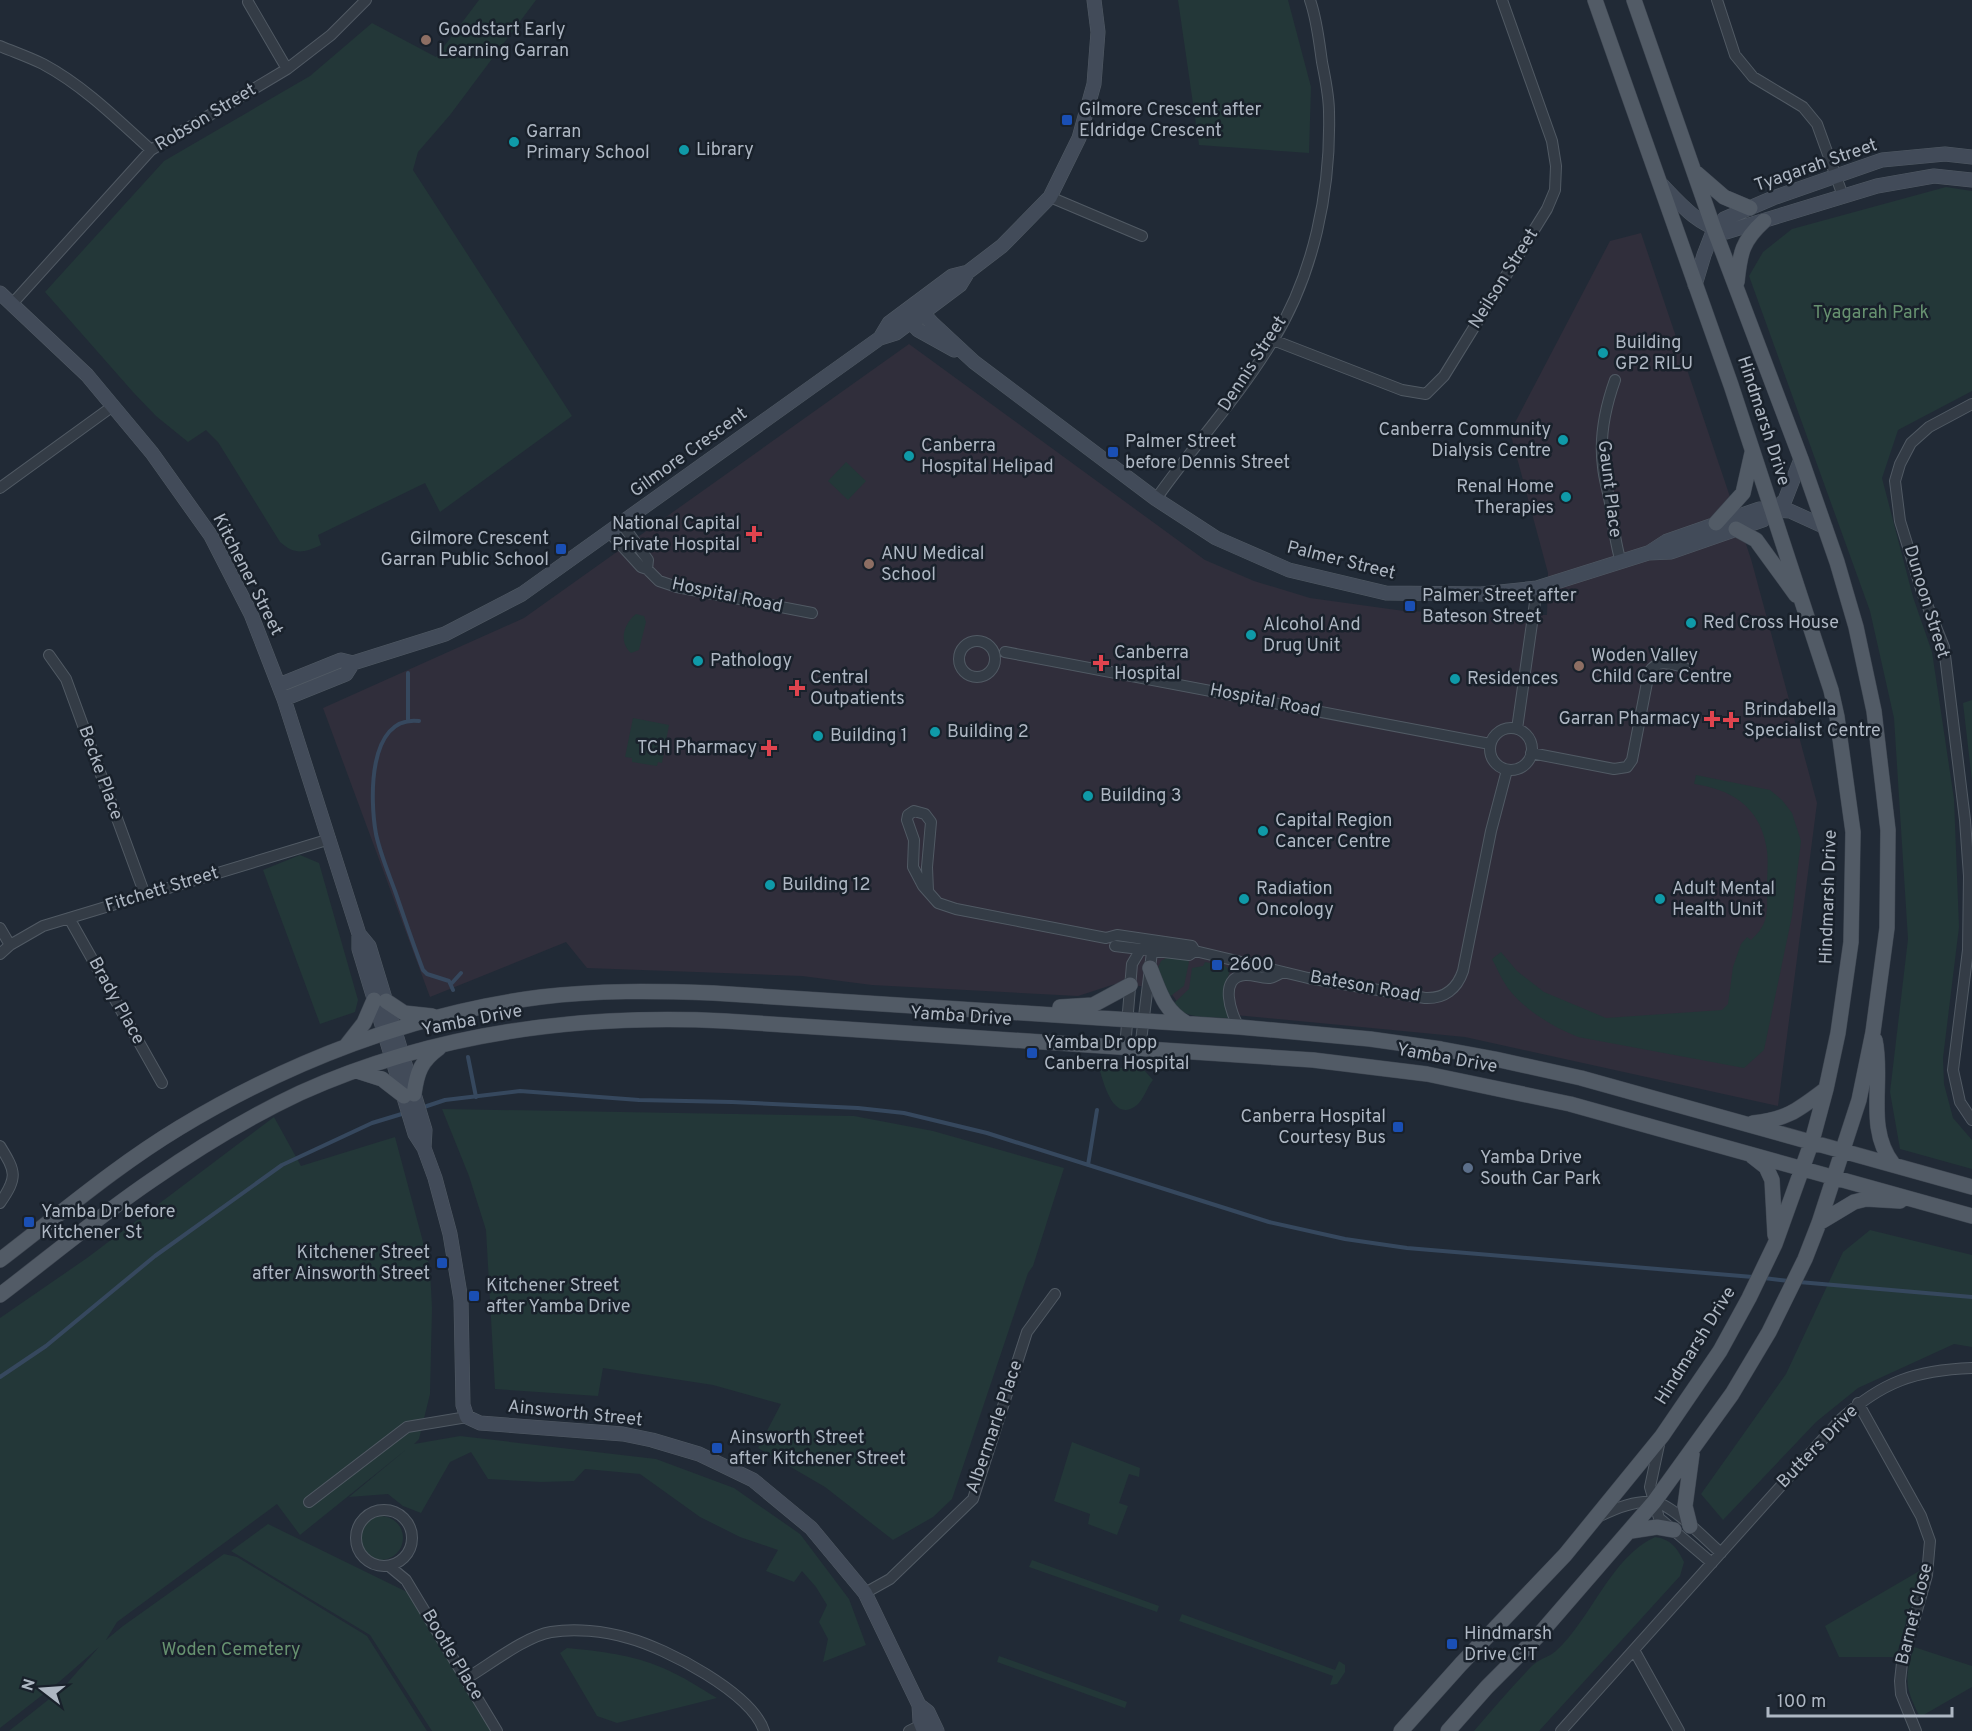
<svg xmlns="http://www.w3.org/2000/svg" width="1972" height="1731" font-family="Overpass,sans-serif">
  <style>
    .medical { fill: #302e3b }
    .green { fill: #233738 }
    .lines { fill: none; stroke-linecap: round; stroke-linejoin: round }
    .stream { stroke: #36485e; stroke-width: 4 }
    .street-casing { stroke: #515a64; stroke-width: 12 }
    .secondary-casing { stroke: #515a64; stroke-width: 15 }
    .primary-casing { stroke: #3d4550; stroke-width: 16 }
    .street { stroke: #343c46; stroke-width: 10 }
    .secondary { stroke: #424b59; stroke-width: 14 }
    .primary { stroke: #525b66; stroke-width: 15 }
    .education-dot { fill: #8d6e63; stroke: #19212b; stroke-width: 2 }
    .transit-dot { fill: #1a4fb4; stroke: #19212b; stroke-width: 2 }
    .culture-dot { fill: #0f9aa8; stroke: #19212b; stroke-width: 2 }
    .health-dot { fill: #e0444e; stroke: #19212b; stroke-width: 2 }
    .service-dot { fill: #5c6f8a; stroke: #19212b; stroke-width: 2 }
    .labels { text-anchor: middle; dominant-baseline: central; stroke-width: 5; stroke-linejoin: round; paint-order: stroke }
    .poi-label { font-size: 18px; fill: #aeb7c3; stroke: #19212b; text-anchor: start }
    .street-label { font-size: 18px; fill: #aeb7c3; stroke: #19212b }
    .park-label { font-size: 18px; fill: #679270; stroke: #19212b }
  </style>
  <rect width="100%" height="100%" fill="#212a36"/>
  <path class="medical" d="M1641,233L1751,559L1817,803L1778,1106L1465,1037L1183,1010L1168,989L1130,985L1115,984L1078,996L872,985L802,976L587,968L566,942L430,997L323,708L524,618L909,344L1205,560L1254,581L1310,598L1404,611L1547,615L1548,573L1510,432L1610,241Z"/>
  <path class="green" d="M479,0H536L450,115L418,152L413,170L572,416L440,512L425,483L318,535L321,545C303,553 295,555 280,542L218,442L206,430L188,442L156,416L133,392L45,292L164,161L310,76L372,23L436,57Z
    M1178,0H1288L1311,87L1309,153L1199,145Z
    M1946,187L1972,191V391L1898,430L1882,478L1913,597L1932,652L1954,799L1959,927L1943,1058L1944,1084L1953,1118L1972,1140V1169L1900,1149L1890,1092L1908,939L1894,718L1870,611L1749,276L1763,252L1792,229Z
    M846,462L866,481L848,500L828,481Z
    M636,614L644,616L646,622L639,650L631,653C618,642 624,623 636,614Z
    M1972,700V781L1963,703Z
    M633,718L669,725L662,763L658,762L657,766L632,762V758L625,757Z
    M1696,775L1770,790L1782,800L1792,813L1801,841L1792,916L1764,1050L1744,1068L1578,1037C1553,1027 1528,1012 1511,992C1503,983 1498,970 1492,959L1501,952L1517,971L1544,992L1606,1018L1722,1010L1728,1004L1733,967L1741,944L1747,937L1751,940C1770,923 1767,911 1767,886C1767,873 1769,858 1766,845C1759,806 1730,789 1694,784Z
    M300,855L319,863L358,1000L355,1012L320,1024L263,870Z
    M1168,957L1187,959L1189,962L1184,986L1168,998L1157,970L1161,961Z
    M1205,962L1225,966L1230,971L1223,991L1228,1018C1206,1017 1188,1019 1172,1005L1189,989L1192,968L1203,966Z
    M1101,1066L1144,1070L1153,1080C1147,1087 1144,1099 1137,1105C1113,1124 1104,1083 1099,1068Z
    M442,1109L854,1116L933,1131L1064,1168L1033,1266L1028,1273L952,1499L933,1517L893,1540L825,1487L758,1448L781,1404L713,1385L603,1368L598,1396L495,1389L486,1230L469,1176Z
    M274,1117L301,1166L395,1137L430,1268L432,1308L430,1394L419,1439L414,1444L460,1436L656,1459L734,1488L800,1534L849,1599L866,1645L823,1662L828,1639L819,1622L827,1605L816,1587L802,1571L794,1582L766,1571L778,1550L740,1537L700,1517L640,1474L585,1469L574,1481L541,1482L488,1479L471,1452L450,1462L421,1513L403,1506L388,1494L349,1497L408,1448L300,1535L277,1504L117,1622L106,1640L123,1626L224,1554L237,1557L367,1636L427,1731H9L63,1688L99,1647L59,1682L0,1728V1318L87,1258Z
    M1870,1230L1972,1255V1347L1954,1344L1858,1388L1816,1422L1723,1520L1701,1494L1786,1374L1843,1252Z
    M1072,1442L1140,1468L1139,1477L1129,1474L1119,1503L1128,1506L1117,1535L1088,1524L1090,1514L1054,1501Z
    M359 1538a22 22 0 1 1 44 0a22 22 0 1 1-44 0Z
    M268,1524L407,1592L491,1731H432L370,1635L231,1551Z
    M1655,1537C1671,1539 1678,1549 1684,1562L1680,1576L1539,1731H1474C1493,1709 1512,1686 1533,1665C1539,1659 1549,1657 1556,1651C1591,1619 1611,1557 1655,1537Z
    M1032,1560L1159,1606L1157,1612L1029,1567Z
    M1921,1570L1896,1657H1839L1825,1626Z
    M1182,1614L1335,1670L1339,1661L1345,1665V1672L1337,1684L1330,1685L1333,1676L1179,1621Z
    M1914,1647L1972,1666V1687L1920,1717C1905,1688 1904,1679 1914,1647Z
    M567,1648C600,1651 633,1655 663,1668C682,1676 700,1688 717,1698L617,1723L597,1716L560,1653Z
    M999,1656L1127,1702L1125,1708L997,1662Z"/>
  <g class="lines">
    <path class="stream" d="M408,720V673
      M419,721C367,715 370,801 376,834C380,853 388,872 395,891C404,917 413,944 423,970L427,974L449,981L453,990
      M452,983L461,973
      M468,1057L476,1097
      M421,1108L445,1100L520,1091L639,1100L732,1102L858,1108L904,1113L987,1133L1269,1222L1345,1239L1407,1248L1753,1277
      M1088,1165L1097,1110
      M1764,1278L1789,1281
      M1799,1282L1972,1297
      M0,1377L46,1346L155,1256L282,1165L372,1123L405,1113"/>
    <defs>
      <path id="street" d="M1717,0L1735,55L1753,77L1803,107L1817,124L1843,196
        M248,2L287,69
        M0,46C14,52 29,57 43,64C84,86 117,119 151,150
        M1050,197L1142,236
        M12,304L151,150L287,69L331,35L366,0
        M1273,340L1402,390L1426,394L1444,376L1547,209L1555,190L1556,166L1552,141L1502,0
        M1615,380C1605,408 1599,438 1603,467C1604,479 1608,491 1610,503C1613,523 1615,543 1621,562
        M1972,404L1929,427L1911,443L1900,464L1895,481L1900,521L1922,592L1944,647L1965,820L1969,876L1968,950L1953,1070L1960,1102L1972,1120
        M0,488L113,406
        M1156,499C1193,446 1238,398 1272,342C1314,275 1331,190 1329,112C1329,95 1325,78 1322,62C1319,41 1317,20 1310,0
        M622,524L648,560L647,569
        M610,533L641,567L647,569L659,581L677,587L812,613
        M959 659a18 18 0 1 1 36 0a18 18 0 1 1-36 0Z
        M1005,652L1490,744
        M49,655L66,679L145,895
        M1490 749a21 21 0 1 1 42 0a21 21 0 1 1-42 0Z
        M1517,729L1537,588
        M1531,753L1614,769L1627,767L1632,760L1649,672C1658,658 1671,664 1684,667
        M928,891L927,867L931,822L925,814L914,811L908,815L907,820L914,840L913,867L923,886L938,903L956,909L1106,938L1117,935L1192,946L1195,951
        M69,918L162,1083
        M0,928L10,945
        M1115,946L1189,955L1195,951L1308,978L1425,998C1444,999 1457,989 1463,971L1491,831L1507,770
        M0,954L10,945L43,926L330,839
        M1239,1027C1231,1014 1218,977 1245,975C1253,974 1262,979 1270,978C1274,977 1279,974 1283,972
        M1125,1048L1132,964L1141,949L1146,946
        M1140,1049L1153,944
        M0,1146C16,1172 18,1177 0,1203
        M1858,1403L1921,1516L1930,1541L1927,1575L1902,1663L1900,1681L1901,1694L1916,1731
        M1660,1440L1650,1487L1659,1518L1712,1563
        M309,1502L407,1427L467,1417
        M356 1538a28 28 0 1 1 56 0a28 28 0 1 1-56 0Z
        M1600,1516C1616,1508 1635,1500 1654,1502C1672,1504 1706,1540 1721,1553
        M389,1566L406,1580L497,1731
        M865,1593L890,1579L973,1499L1027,1332L1055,1294
        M1634,1650L1679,1731
        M467,1678C489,1665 526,1636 551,1632C575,1628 604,1631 628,1638C666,1648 752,1693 764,1731
        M909,1731L927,1722
        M1561,1731L1840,1420C1882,1382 1915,1370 1972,1368"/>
      <path id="secondary" d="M1661,184C1681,205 1698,225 1726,232L1877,186L1934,176L1972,180
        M1695,285L1704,255L1714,229L1724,219L1773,198L1882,160L1945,154L1972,157
        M0,293L87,375L152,453L211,536L251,614L284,699L359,934V949L415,1134L424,1148L435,1178L450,1234L461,1300L463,1405L467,1417L480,1423L623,1434L652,1440L699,1454L753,1480L811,1528L865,1593L919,1705L920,1721L924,1731
        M915,304L932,323L974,362L1156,499L1216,538L1289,570L1386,593L1481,594L1537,588L1648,553L1671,552L1763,520L1785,500L1801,459
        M906,317L918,330L954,350
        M880,338L889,323L952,276L968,272
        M1650,552L1667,541L1759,509L1790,511L1825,527
        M279,685L341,660L353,663L445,634L522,594L880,338L896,333L960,285L968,272L1002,246L1050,197L1079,138L1094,84L1098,32L1094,0
        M284,699L346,674L353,663
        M359,934L369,946L425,1130L424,1148
        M919,1705L928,1712L937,1731"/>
      <path id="primary" d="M1694,171L1724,197L1750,208
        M1737,282C1740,253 1742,241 1764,221
        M1716,523L1743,493L1752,453
        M1736,529L1756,540L1796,595
        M1150,968C1160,992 1163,1009 1186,1023
        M386,1001L404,1013L432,1016
        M1060,1007L1093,1005L1130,985
        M1875,1040C1884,1081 1865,1128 1893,1164
        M346,1046L364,1023L374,1000
        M357,1071L382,1079L404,1096
        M414,1094C417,1072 421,1061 439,1048
        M1753,1123C1788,1119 1798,1110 1826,1089
        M1752,1156L1766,1167L1772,1180L1775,1235
        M1819,1223L1854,1202L1866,1199L1900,1201
        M0,1260C59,1215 116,1166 179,1128C288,1062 414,1013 541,997C598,990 655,991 713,993L1239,1027L1370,1039L1441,1049L1495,1059L1581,1078L1972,1187
        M0,1295C50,1257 99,1216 152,1180C198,1148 249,1117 300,1093C433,1033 580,1014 725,1021L1313,1060L1427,1074L1570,1104L1972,1216
        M1690,1526L1685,1506L1692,1454
        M1631,1531L1657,1527L1674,1530
        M1401,1731L1461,1664L1565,1555L1662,1436L1720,1351L1749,1298L1775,1244L1812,1141L1826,1089L1838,1033L1851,942L1853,832L1837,717L1831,690L1731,385L1595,0
        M1448,1731L1487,1687L1538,1636L1654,1502L1732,1394L1769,1332L1805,1259L1819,1223L1859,1100L1873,1032L1887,928L1888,830L1874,711L1856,627L1837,562L1801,459L1714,229L1634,0"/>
    </defs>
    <use href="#street" class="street-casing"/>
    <use href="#secondary" class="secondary-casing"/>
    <use href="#primary" class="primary-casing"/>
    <use href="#street" class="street"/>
    <use href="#secondary" class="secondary"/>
    <use href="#primary" class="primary"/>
  </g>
  <g class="education-dot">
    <circle cx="426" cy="40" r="6"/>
    <circle cx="869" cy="564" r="6"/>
    <circle cx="1579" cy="666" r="6"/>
  </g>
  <g class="transit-dot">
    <rect x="1061" y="114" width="12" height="12" rx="3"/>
    <rect x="1107" y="446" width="12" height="12" rx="3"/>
    <rect x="555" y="543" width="12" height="12" rx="3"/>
    <rect x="1404" y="600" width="12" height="12" rx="3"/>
    <rect x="1211" y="959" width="12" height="12" rx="3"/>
    <rect x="1026" y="1047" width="12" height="12" rx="3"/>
    <rect x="1392" y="1121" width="12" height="12" rx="3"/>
    <rect x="23" y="1216" width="12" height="12" rx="3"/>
    <rect x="436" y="1257" width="12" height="12" rx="3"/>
    <rect x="468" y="1290" width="12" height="12" rx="3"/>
    <rect x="711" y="1442" width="12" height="12" rx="3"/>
    <rect x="1446" y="1638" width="12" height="12" rx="3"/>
  </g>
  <g class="culture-dot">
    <circle cx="514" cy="142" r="6"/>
    <circle cx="684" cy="150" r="6"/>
    <circle cx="1603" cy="353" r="6"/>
    <circle cx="1563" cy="440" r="6"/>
    <circle cx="909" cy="456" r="6"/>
    <circle cx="1566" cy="497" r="6"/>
    <circle cx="1691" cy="623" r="6"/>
    <circle cx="1251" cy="635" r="6"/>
    <circle cx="698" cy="661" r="6"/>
    <circle cx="1455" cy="679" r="6"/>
    <circle cx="935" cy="732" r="6"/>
    <circle cx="818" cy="736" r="6"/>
    <circle cx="1088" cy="796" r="6"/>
    <circle cx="1263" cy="831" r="6"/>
    <circle cx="770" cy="885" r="6"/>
    <circle cx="1244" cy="899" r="6"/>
    <circle cx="1660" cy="899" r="6"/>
  </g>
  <g class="health-dot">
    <path d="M751 525h6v6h6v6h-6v6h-6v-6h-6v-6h6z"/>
    <path d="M1098 654h6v6h6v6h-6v6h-6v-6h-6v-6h6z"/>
    <path d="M794 679h6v6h6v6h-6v6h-6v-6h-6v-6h6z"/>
    <path d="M1709 710h6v6h6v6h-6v6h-6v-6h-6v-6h6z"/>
    <path d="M1728 711h6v6h6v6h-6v6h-6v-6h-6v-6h6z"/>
    <path d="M766 739h6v6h6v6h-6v6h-6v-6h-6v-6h6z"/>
  </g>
  <circle class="service-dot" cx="1468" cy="1168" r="6"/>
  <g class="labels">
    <g class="poi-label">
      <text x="438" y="30">Goodstart Early<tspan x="438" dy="21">Learning Garran</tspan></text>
      <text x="1079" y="110">Gilmore Crescent after<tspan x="1079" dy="21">Eldridge Crescent</tspan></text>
      <text x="526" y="132">Garran<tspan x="526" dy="21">Primary School</tspan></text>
      <text x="696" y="150">Library</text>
      <text x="1615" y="343">Building<tspan x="1615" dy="21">GP2 RILU</tspan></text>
      <text x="1551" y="430" text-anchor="end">Canberra Community<tspan x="1551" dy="21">Dialysis Centre</tspan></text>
      <text x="1125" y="442">Palmer Street<tspan x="1125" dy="21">before Dennis Street</tspan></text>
      <text x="921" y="446">Canberra<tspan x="921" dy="21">Hospital Helipad</tspan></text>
      <text x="1554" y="487" text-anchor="end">Renal Home<tspan x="1554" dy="21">Therapies</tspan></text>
      <text x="740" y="524" text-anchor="end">National Capital<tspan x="740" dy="21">Private Hospital</tspan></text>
      <text x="549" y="539" text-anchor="end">Gilmore Crescent<tspan x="549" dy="21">Garran Public School</tspan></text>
      <text x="881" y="554">ANU Medical<tspan x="881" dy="21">School</tspan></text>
      <text x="1422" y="596">Palmer Street after<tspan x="1422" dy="21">Bateson Street</tspan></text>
      <text x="1703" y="623">Red Cross House</text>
      <text x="1263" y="625">Alcohol And<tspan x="1263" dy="21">Drug Unit</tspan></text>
      <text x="1114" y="653">Canberra<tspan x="1114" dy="21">Hospital</tspan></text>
      <text x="1591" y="656">Woden Valley<tspan x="1591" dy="21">Child Care Centre</tspan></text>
      <text x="710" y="661">Pathology</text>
      <text x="810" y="678">Central<tspan x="810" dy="21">Outpatients</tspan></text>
      <text x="1467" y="679">Residences</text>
      <text x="1744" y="710">Brindabella<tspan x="1744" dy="21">Specialist Centre</tspan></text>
      <text x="1700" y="719" text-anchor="end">Garran Pharmacy</text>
      <text x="947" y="732">Building 2</text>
      <text x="830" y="736">Building 1</text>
      <text x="757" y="748" text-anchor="end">TCH Pharmacy</text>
      <text x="1100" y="796">Building 3</text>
      <text x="1275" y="821">Capital Region<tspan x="1275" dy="21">Cancer Centre</tspan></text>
      <text x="782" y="885">Building 12</text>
      <text x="1256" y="889">Radiation<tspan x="1256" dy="21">Oncology</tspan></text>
      <text x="1672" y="889">Adult Mental<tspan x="1672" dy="21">Health Unit</tspan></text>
      <text x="1229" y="965">2600</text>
      <text x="1044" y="1043">Yamba Dr opp<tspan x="1044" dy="21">Canberra Hospital</tspan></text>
      <text x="1386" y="1117" text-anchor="end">Canberra Hospital<tspan x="1386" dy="21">Courtesy Bus</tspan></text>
      <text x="1480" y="1158">Yamba Drive<tspan x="1480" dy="21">South Car Park</tspan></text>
      <text x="41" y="1212">Yamba Dr before<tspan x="41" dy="21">Kitchener St</tspan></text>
      <text x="430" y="1253" text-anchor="end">Kitchener Street<tspan x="430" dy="21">after Ainsworth Street</tspan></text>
      <text x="486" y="1286">Kitchener Street<tspan x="486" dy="21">after Yamba Drive</tspan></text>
      <text x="729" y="1438">Ainsworth Street<tspan x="729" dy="21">after Kitchener Street</tspan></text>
      <text x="1464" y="1634">Hindmarsh<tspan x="1464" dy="21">Drive CIT</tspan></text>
    </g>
    <g class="street-label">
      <text transform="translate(206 118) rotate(-31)">Robson Street</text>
      <text transform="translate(1816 166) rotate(-19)">Tyagarah Street</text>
      <text transform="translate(1504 279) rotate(-58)">Neilson Street</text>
      <text transform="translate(1253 364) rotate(-57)">Dennis Street</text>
      <text transform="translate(1763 421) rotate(72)">Hindmarsh Drive</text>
      <text transform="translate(689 453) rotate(-36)">Gilmore Crescent</text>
      <text transform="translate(1609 489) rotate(83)">Gaunt Place</text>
      <text transform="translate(1341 561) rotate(14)">Palmer Street</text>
      <text transform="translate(247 575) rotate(63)">Kitchener Street</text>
      <text transform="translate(727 596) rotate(12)">Hospital Road</text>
      <text transform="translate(1926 602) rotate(73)">Dunoon Street</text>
      <text transform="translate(1265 701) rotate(11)">Hospital Road</text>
      <text transform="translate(100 773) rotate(70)">Becke Place</text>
      <text transform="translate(162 890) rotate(-17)">Fitchett Street</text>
      <text transform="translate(1829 897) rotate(-88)">Hindmarsh Drive</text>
      <text transform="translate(1365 987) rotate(10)">Bateson Road</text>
      <text transform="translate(116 1001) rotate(61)">Brady Place</text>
      <text transform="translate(961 1017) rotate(4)">Yamba Drive</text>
      <text transform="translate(472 1021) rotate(-11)">Yamba Drive</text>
      <text transform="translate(1447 1059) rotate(10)">Yamba Drive</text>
      <text transform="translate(1696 1346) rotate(-58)">Hindmarsh Drive</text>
      <text transform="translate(575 1414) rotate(6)">Ainsworth Street</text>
      <text transform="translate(995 1427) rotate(-71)">Albermarle Place</text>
      <text transform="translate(1818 1447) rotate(-46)">Butters Drive</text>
      <text transform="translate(1915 1614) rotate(-76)">Barnet Close</text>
      <text transform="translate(452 1655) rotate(59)">Bootle Place</text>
    </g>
    <g class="park-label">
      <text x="1871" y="313">Tyagarah Park</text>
      <text x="231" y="1650">Woden Cemetery</text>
    </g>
  </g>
  <g transform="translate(42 1689) rotate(287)" stroke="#19212b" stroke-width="4.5" paint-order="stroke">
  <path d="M0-4.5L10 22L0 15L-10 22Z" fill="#aeb7c3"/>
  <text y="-9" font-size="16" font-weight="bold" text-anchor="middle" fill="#aeb7c3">N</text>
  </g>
  <path d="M1768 1707v9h184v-9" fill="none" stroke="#aeb7c3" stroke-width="3"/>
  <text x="1777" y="1707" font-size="18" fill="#aeb7c3" stroke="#19212b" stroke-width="4.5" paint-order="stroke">100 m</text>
</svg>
